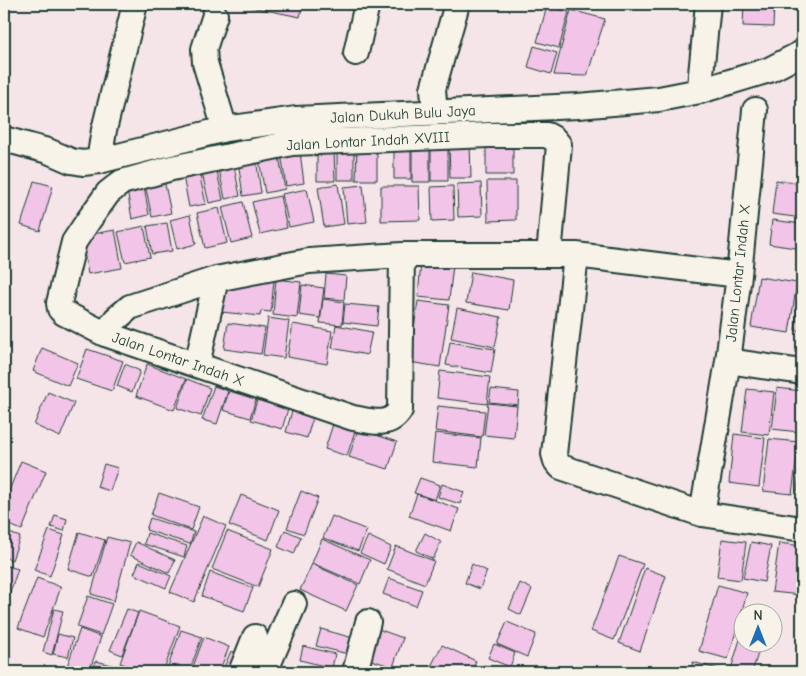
<svg xmlns="http://www.w3.org/2000/svg" width="806" height="676" font-family="'Comic Neue',sans-serif">
  <style>
    .building { fill: #f1c4e8; stroke: #1f3d34 }
    .lines { fill: none; stroke-linecap: round; stroke-linejoin: round }
    .minor-casing { stroke: #1f3d34; stroke-width: 28 }
    .minor { stroke: #f7f3e8; stroke-width: 24 }
    .labels { text-anchor: middle; dominant-baseline: central; stroke-width: 4.5; stroke-linejoin: round; paint-order: stroke }
    .street-label { font-size: 15px; fill: #1f3d34; stroke: #f7f3e8 }
  </style>
  <rect width="100%" height="100%" fill="#f5e5e8"/>
  <filter id="ink" filterUnits="userSpaceOnUse"><feTurbulence type="fractalNoise" baseFrequency=".02" numOctaves="2"/><feDisplacementMap in="SourceGraphic" scale="10" xChannelSelector="R" yChannelSelector="G"/><feConvolveMatrix kernelMatrix="1 2 1 2 8 2 1 2 1" color-interpolation-filters="sRGB"/></filter>
  <g filter="url(#ink)">
    <path class="building" d="M236,4H303L300,17Z
      M744,4H774L773,27L743,26Z
      M547,6L569,12L559,48L537,42Z
      M571,10L605,19L587,76L554,75Z
      M534,46L557,53L551,74L528,67Z
      M486,138H513V175H486Z
      M449,141H470L471,178H450Z
      M299,144L304,183L286,186L280,147Z
      M431,144H448V181H431Z
      M394,145H411V179H394Z
      M412,145H430V182H412Z
      M357,146H377V180H356Z
      M337,148H354V180H337Z
      M317,149H334L335,181H317Z
      M278,151L285,189L265,193L258,154Z
      M256,158L261,193L243,196L238,161Z
      M233,161L240,196L225,199L218,164Z
      M216,166L223,200L209,203L201,169Z
      M198,168L206,204L189,207L182,171Z
      M163,175L171,213L152,217L144,180Z
      M776,180L802,184V218L772,214Z
      M34,181L53,186L40,231L21,225Z
      M143,181L149,215L132,219L126,184Z
      M487,181H516V220L488,221Z
      M481,183L482,216L458,217L457,184Z
      M338,184L344,224L324,227L318,187Z
      M363,185L367,222L347,224L344,187Z
      M381,186H419L420,220L381,221Z
      M453,186L454,220L432,221L431,187Z
      M307,189L314,222L289,227L282,194Z
      M280,196L287,228L260,234L252,202Z
      M243,202L252,238L231,243L222,207Z
      M219,208L227,243L205,248L197,213Z
      M190,215L196,244L177,249L170,220Z
      M772,220L802,224V249L769,244Z
      M167,223L172,251L152,254L147,226Z
      M144,226L150,257L125,262L118,232Z
      M115,230L122,268L88,274L81,236Z
      M421,262L453,265L449,300L418,297Z
      M471,272L513,280L509,310L466,303Z
      M326,274L346,276L344,300L324,298Z
      M759,277L797,283L789,333L751,327Z
      M246,278L274,280L271,312L261,311L260,316L221,312L224,280Z
      M276,279L301,282L297,318L273,315Z
      M302,285L324,288L320,318L299,315Z
      M800,285H802V331L795,330Z
      M323,299L344,302L342,325L320,323Z
      M418,301L449,305L440,367L409,362Z
      M345,304L379,307L377,326L343,322Z
      M457,308L501,317L495,347L451,338Z
      M268,318L289,321L284,358L263,355Z
      M228,323L265,328L261,354L224,349Z
      M293,324L332,331L327,364L287,357Z
      M336,325L372,332L367,355L332,348Z
      M450,342L495,349L491,373L446,365Z
      M42,348L78,363L68,386L33,371Z
      M87,349L123,361L112,391L76,379Z
      M125,364L140,371L132,392L117,386Z
      M147,364L186,379L174,410L136,396Z
      M440,371L490,377L487,404L437,398Z
      M187,379L210,388L201,416L177,408Z
      M214,386L228,391L217,424L202,420Z
      M777,388L802,391V404L799,432L772,429Z
      M491,389L519,392L518,405L489,402Z
      M747,389L774,392L769,435L742,432Z
      M229,391L256,399L250,418L223,410Z
      M48,392L74,403L60,437L34,425Z
      M257,400L288,409L282,429L251,420Z
      M488,403L517,406L514,438L484,435Z
      M438,406L485,411L482,437L435,431Z
      M292,411L313,416L307,438L286,432Z
      M333,424L355,431L347,456L325,449Z
      M358,429L397,442L388,469L349,457Z
      M435,433L481,438L478,467L432,462Z
      M734,434L765,438L759,487L729,483Z
      M769,439L799,442L792,494L763,491Z
      M802,445V492L797,491Z
      M21,461L46,471L22,530L4,523V503Z
      M104,464L118,468L110,491L97,487Z
      M420,478L440,485L435,500L414,493Z
      M442,484L464,492L460,504L438,497Z
      M301,491L318,498L304,534L287,528Z
      M159,493L199,507L191,530L151,515Z
      M417,494L459,509L451,531L409,516Z
      M241,495L279,510L268,540L229,525Z
      M55,515L67,519L64,531L51,527Z
      M203,516L226,526L194,602L170,592Z
      M332,516L367,530L358,551L323,538Z
      M150,518L194,532L190,544L146,530Z
      M49,530L64,535L50,576L34,570Z
      M285,530L301,537L294,554L278,547Z
      M4,531L20,537L12,560L4,557Z
      M227,531L273,549L258,587L212,569Z
      M79,532L105,540L93,577L68,569Z
      M147,533L187,546L184,557L144,544Z
      M425,533L441,542L433,559L416,551Z
      M368,536L391,547L384,564L360,553Z
      M107,537L130,543L114,601L91,594Z
      M322,539L370,560L360,584L312,563Z
      M722,539L746,542L741,580L717,577Z
      M136,542L175,560L169,573L130,555Z
      M751,542L771,546L764,582L743,578Z
      M779,543L802,546L801,595L772,592Z
      M396,546L434,561L425,584L387,569Z
      M619,556L643,564L614,640L591,631Z
      M139,562L171,576L166,588L134,574Z
      M312,564L358,585L346,611L300,590Z
      M472,564L487,571L480,589L465,583Z
      M4,565L18,569L4,610Z
      M645,568L666,576L640,651L619,643Z
      M210,572L253,588L244,611L202,596Z
      M37,578L61,587L43,637L18,628Z
      M389,578L422,590L416,606L383,594Z
      M520,583L532,589L521,615L509,609Z
      M718,585L747,593L728,659L699,651Z
      M88,596L112,604L101,635L77,627Z
      M54,609L63,611L52,655L43,652Z
      M127,609L138,613L122,655L110,650Z
      M139,611L180,626L163,672H145L120,663Z
      M507,622L536,634L527,657L497,644Z
      M744,626V644H761L752,672H742L731,669Z
      M375,628L403,638L393,667L365,658Z
      M80,629L101,637L89,672H65Z
      M321,629L353,638L348,654L316,646Z
      M181,630L202,637L189,672H166Z
      M58,634L73,638L68,657L53,654Z
      M204,637L229,647L219,672H191Z
      M494,644L515,653L510,667L488,658Z
      M442,645L476,661L471,672H428Z
      M303,646L335,654L332,668L300,660Z
      M231,651L245,656L239,672H222Z
      M96,661L112,665L110,672H92Z
      M364,661L391,671V672H360Z
      M693,662L725,671V672H690Z
      M120,665L140,672H117Z
      M484,665L502,672H481Z
      M295,666L312,671L311,672H293Z"/>
    <g class="lines">
      <defs>
        <path id="minor" d="M215,15L204,49L205,63L225,129
          M356,53L367,4
          M700,91L701,74L708,4
          M435,113L433,89L457,4
          M4,139L48,151L71,161L83,163L99,161L225,129L296,119L578,106L659,99L700,91L769,70L802,53
          M99,161L104,130L135,4
          M402,255L400,410C389,428 371,421 353,418L105,334L64,313L60,309L59,303L74,242L88,221L108,193L122,182L172,168L292,143L489,135H547L554,139L559,145L549,255
          M576,255L554,454L556,461L561,467L702,514L802,529
          M105,334L116,319L130,307L216,279L309,261L402,255H576L739,275
          M728,361L802,372
          M197,365L216,279
          M702,514L728,361L739,275L755,110
          M241,672L255,637
          M265,672L294,604
          M355,672L368,622"/>
      </defs>
      <use href="#minor" class="minor-casing"/>
      <use href="#minor" class="minor"/>
    </g>
  </g>
  <g class="labels">
    <g class="street-label">
      <text transform="translate(403 114) rotate(-3)">Jalan Dukuh Bulu Jaya</text>
      <text transform="translate(368 141) rotate(-3)">Jalan Lontar Indah XVIII</text>
      <text transform="translate(738 273) rotate(-84)">Jalan Lontar Indah X</text>
      <text transform="translate(178 359) rotate(19)">Jalan Lontar Indah X</text>
    </g>
  </g>
  <rect width="806" height="676" fill="none" stroke="#f7f3e8" stroke-width="20"/>
  <rect x="10" y="10" width="786" height="656" fill="none" stroke="#1f3d34" stroke-width="2" filter="url(#ink)"/>
  <g transform="translate(758 628)"><circle r="24" fill="#f7f3e8" stroke="#a1aaa0"/>
  <path d="M0-4L9 19L0 12L-9 19Z" fill="#1f6fb2"/>
  <text y="-8" font-size="14" font-weight="bold" text-anchor="middle" fill="#1f3d34">N</text>
  </g>
</svg>
